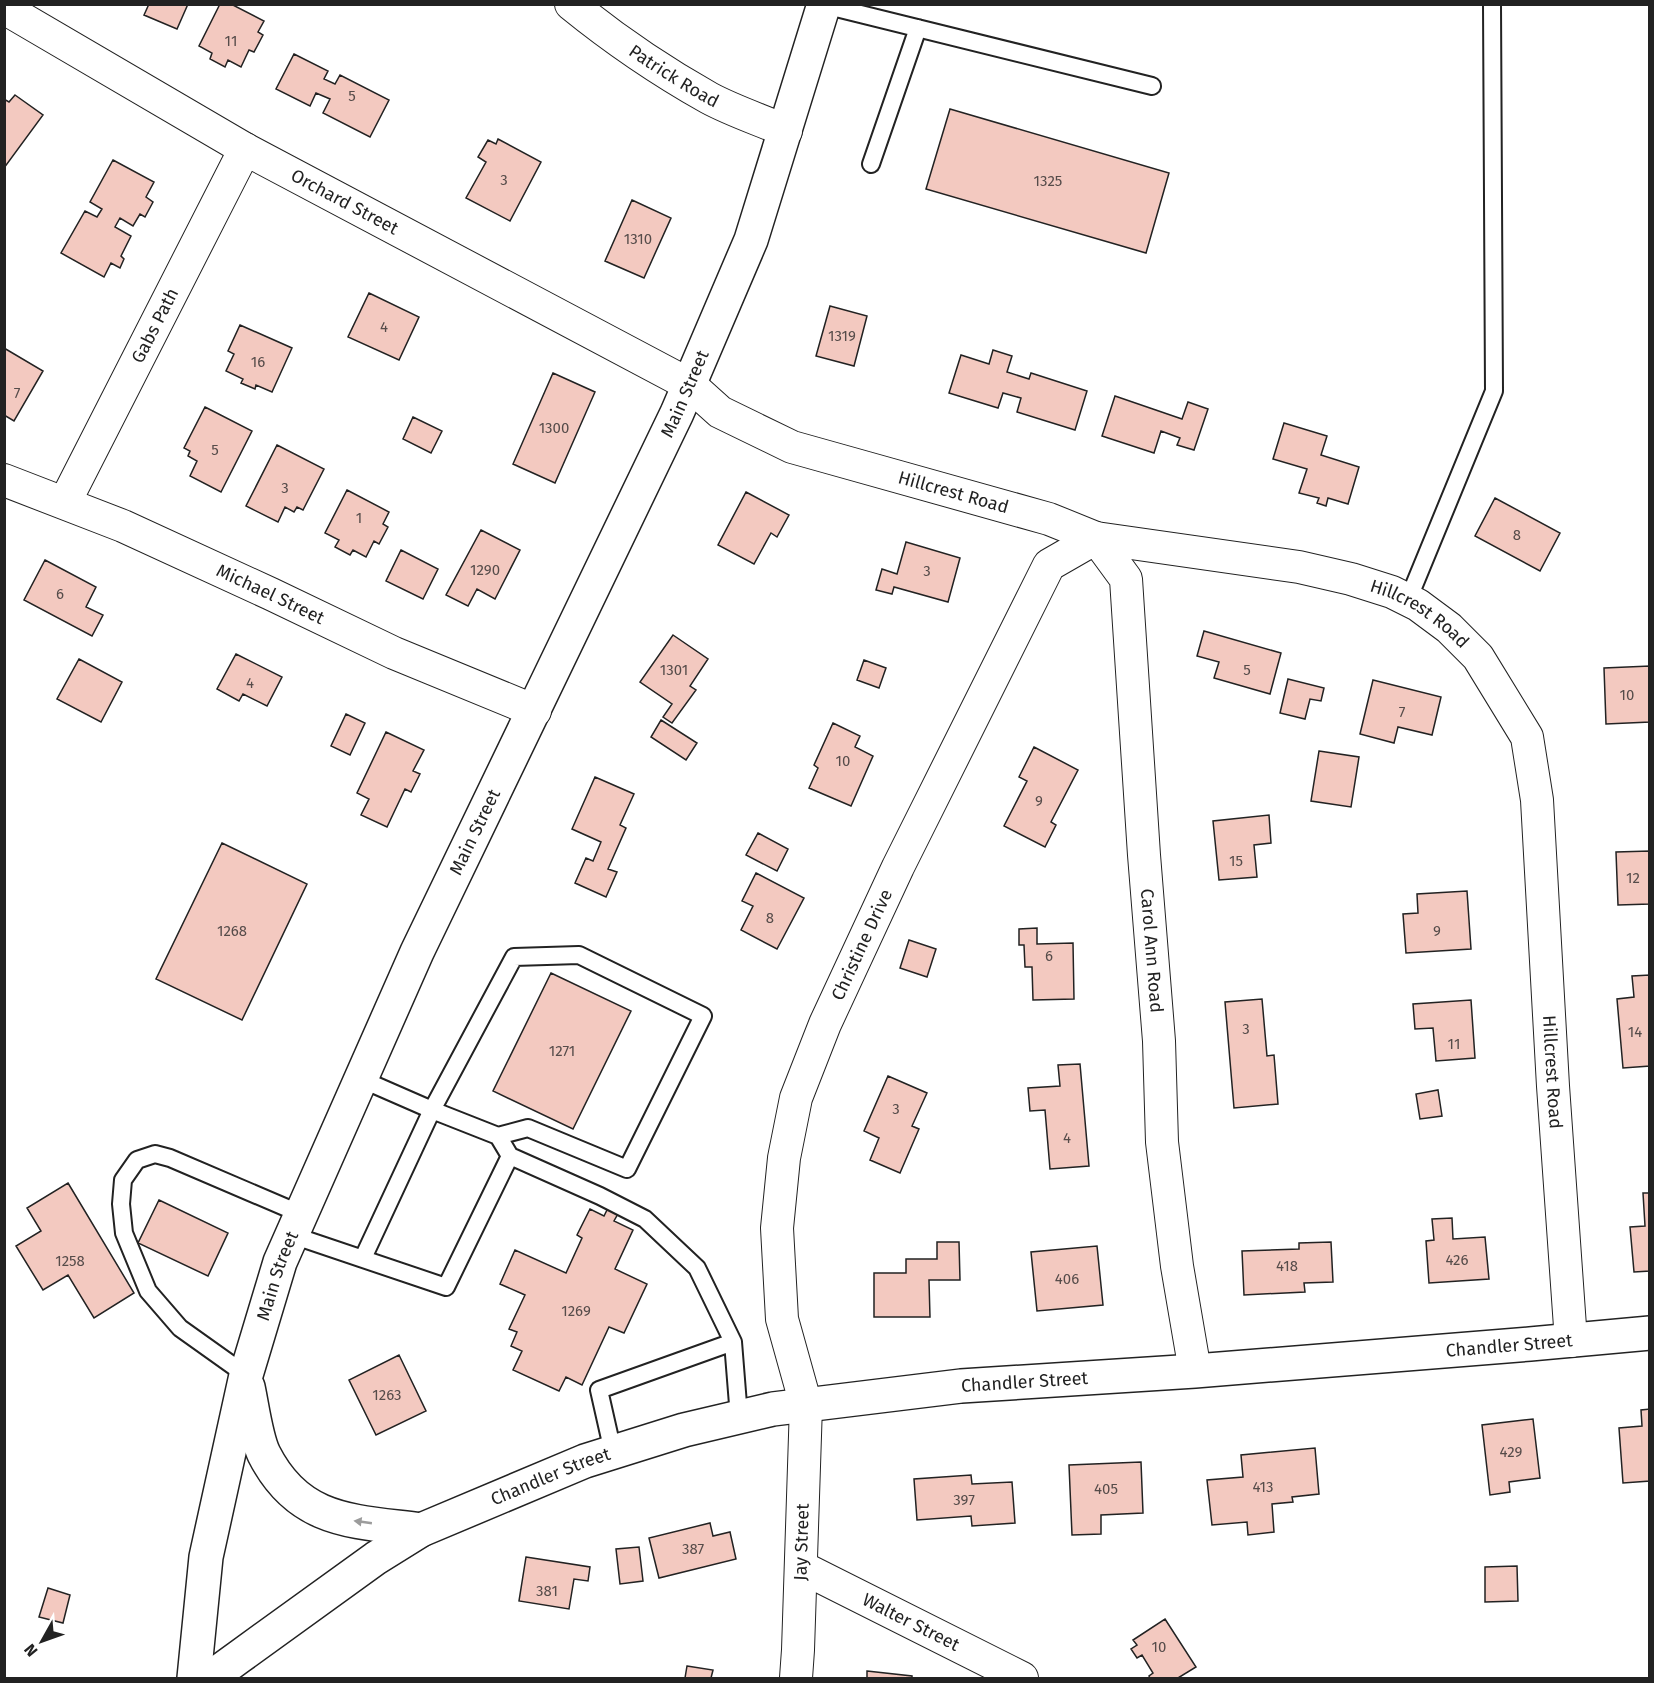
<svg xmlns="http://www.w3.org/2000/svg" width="1654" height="1683" font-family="'Fira Sans',sans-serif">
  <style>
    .building { fill: #f3c9c0; stroke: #222; stroke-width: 1.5 }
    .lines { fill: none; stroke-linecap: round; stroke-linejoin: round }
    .lane-casing { stroke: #222; stroke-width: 20 }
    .street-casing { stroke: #222; stroke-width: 34 }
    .secondary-casing { stroke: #222; stroke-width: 36 }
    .lane { stroke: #fff; stroke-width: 16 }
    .street { stroke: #fff; stroke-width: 32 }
    .secondary { stroke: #fff; stroke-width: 33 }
    .oneway { fill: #9c9c9c }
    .labels { text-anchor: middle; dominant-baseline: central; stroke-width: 4.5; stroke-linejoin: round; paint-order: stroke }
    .number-label { font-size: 15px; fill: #564c4a }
    .street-label { font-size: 18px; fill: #222; stroke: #fff }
  </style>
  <rect width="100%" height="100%" fill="#fff"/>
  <path class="building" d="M149,4H188L177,29L144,15Z
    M220,4H231L264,21L258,32L263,35L254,52L249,50L241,67L228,60L225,67L210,59L212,53L199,46Z
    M294,54L328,71L324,79L335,84L340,75L389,100L370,137L323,113L330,99L316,93L310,106L276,89Z
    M15,95L43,115L4,168V99L9,102Z
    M950,109L1169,173L1146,253L926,189Z
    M498,139L541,162L510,221L466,198L486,162L478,157L488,140L496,144Z
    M113,160L154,182L146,197L153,202L145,217L140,214L133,226L120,218L115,227L131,236L121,256L124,259L120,268L111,263L104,277L61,253L85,211L97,217L102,209L90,202Z
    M632,200L671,218L644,278L605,261Z
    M369,293L419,317L399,360L348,337Z
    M830,306L867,316L854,366L816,356Z
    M240,325L292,348L272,392L256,385L255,389L241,383L243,379L226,371L234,354L228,351Z
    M4,348L43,371L14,421L4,415Z
    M993,350L1012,356L1007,372L1029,379L1031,373L1087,391L1075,430L1017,412L1021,398L1003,393L998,408L949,393L961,355L989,364Z
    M553,373L595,392L555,483L513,464Z
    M1115,396L1182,419L1188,402L1208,409L1194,450L1177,445L1180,438L1161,431L1154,453L1102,436Z
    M205,407L252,431L221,492L190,476L197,461L188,456L190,451L184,448Z
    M413,417L442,431L431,453L403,439Z
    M1284,423L1327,436L1321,455L1359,467L1348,504L1328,498L1326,506L1317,503L1319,498L1299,493L1307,469L1273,459Z
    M277,445L324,469L303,510L297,507L294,512L285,507L278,522L246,506Z
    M347,490L389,512L383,524L388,527L379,544L374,541L366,557L353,550L350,555L335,547L339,540L325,533Z
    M746,492L789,515L777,537L771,533L754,564L718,545Z
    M1495,498L1560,533L1540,571L1475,536Z
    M481,530L520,550L495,599L477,589L468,606L446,595Z
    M906,542L960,558L948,602L894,587L892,594L876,590L882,569L897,574Z
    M401,550L438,569L423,599L386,581Z
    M45,560L96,587L86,607L103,615L92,636L24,600Z
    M1204,631L1281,653L1270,694L1214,678L1219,662L1197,656Z
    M673,635L708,659L690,686L696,690L672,723L663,717L672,704L640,682Z
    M236,654L282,677L267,706L243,694L239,701L217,689Z
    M79,659L122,682L101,722L57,699Z
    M864,660L886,668L879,688L857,680Z
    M1650,666V722L1606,724L1604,668Z
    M1288,679L1324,688L1321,701L1310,699L1305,719L1280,713Z
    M1373,680L1441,697L1432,735L1398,727L1394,743L1360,734Z
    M346,714L365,723L350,755L331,746Z
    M661,720L697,743L686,760L651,737Z
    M833,723L860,736L855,747L873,756L851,806L809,788L818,768L814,765Z
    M386,732L424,750L413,771L420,774L411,792L405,789L387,827L361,815L369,799L357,793Z
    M1034,747L1078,770L1051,822L1056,825L1045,847L1004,826L1027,781L1019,777Z
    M1319,751L1359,757L1351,807L1311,801Z
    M595,777L634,794L620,825L626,828L608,869L617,872L606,897L575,883L586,858L593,861L601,842L572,829Z
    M1269,815L1271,843L1254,845L1257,877L1219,880L1213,821Z
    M758,833L788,849L777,871L746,855Z
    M222,843L307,884L242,1020L156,979Z
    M1650,851V904L1618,905L1616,852Z
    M756,873L804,898L777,949L741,930L753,906L742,901Z
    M1467,891L1471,949L1406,953L1403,914L1418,913L1417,894Z
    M1037,928V944L1073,943L1074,999L1033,1000L1032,967H1025L1024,945H1019V929Z
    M909,940L936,949L927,977L900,968Z
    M551,973L631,1011L573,1129L493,1091Z
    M1650,975V1066L1623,1068L1617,999L1634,997L1632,976Z
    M1262,999L1267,1056L1274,1055L1278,1104L1234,1108L1225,1002Z
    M1471,1000L1475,1058L1436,1061L1433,1028L1415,1029L1413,1004Z
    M1080,1064L1089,1166L1050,1169L1045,1110L1030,1111L1028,1088L1060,1086L1058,1065Z
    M888,1076L927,1093L912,1126L919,1129L900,1173L870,1160L879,1138L864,1131Z
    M1438,1090L1442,1116L1420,1119L1416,1094Z
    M68,1183L134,1293L94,1318L68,1275L43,1290L16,1246L41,1231L27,1208Z
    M1643,1193H1650V1271L1634,1272L1630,1227L1645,1226Z
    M159,1200L228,1233L208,1276L138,1243Z
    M608,1208L619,1212L614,1221L633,1230L615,1269L647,1284L624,1333L609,1327L582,1385L566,1377L559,1391L513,1370L522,1351L511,1346L517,1332L509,1329L525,1295L500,1284L515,1250L566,1273L582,1238L577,1235L590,1209L604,1216Z
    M1452,1218L1453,1239L1485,1237L1489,1279L1429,1283L1426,1241L1434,1240L1432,1219Z
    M937,1242H959L960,1280H929L930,1317H874V1273H906V1259H937Z
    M1331,1242L1333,1282L1304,1283L1305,1292L1244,1295L1242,1251L1299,1249V1243Z
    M1097,1246L1103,1305L1037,1311L1031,1252Z
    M399,1355L426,1411L376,1435L349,1380Z
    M1650,1409V1481L1623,1483L1619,1428L1642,1426L1641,1410Z
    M1533,1419L1540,1478L1509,1482L1510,1492L1490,1495L1482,1425Z
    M1315,1448L1319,1494L1292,1497L1293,1502L1272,1504L1274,1532L1248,1535L1247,1522L1212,1525L1207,1480L1243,1477L1241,1455Z
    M1141,1462L1143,1513L1101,1515V1534L1072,1535L1069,1465Z
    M971,1475L972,1484L1012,1482L1015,1523L972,1526L971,1516L917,1520L914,1479Z
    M710,1523L713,1536L730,1532L736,1559L659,1578L649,1538Z
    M639,1547L643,1581L620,1584L616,1549Z
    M526,1557L590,1567L588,1581L574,1579L569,1609L519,1601Z
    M1517,1566L1518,1601L1485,1602V1567Z
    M48,1588L70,1595L63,1623L39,1617Z
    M1165,1619L1196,1667L1178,1678H1150L1149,1676L1153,1673L1142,1655L1137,1658L1131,1649L1137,1645L1133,1640Z
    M687,1666L713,1670L711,1678H685Z
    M867,1671L912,1676V1678H867Z"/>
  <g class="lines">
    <defs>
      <path id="lane" d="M824,5L1152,86
        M871,164L918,28
        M1408,600L1494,391L1492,4
        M510,1156L600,1196L645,1219L697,1268L733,1342L739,1417
        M292,1235L446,1287L510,1156L498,1136L432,1110L361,1079
        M363,1258L432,1110L514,957L579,955L703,1016L627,1169L528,1128L498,1136
        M246,1375L180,1328L148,1291L124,1233L121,1204L123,1180L137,1160L155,1154L170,1158L301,1214
        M613,1452L599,1390L733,1342"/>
      <g id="street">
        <path id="s1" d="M571,4C614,39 661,71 709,98C733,111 761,120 786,131"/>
        <path id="s2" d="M4,8L245,149L690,385L720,412L792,447L1049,519L1096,538L1299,567L1351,579L1392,592L1418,605L1449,628L1478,657L1527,737L1537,800L1553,1086L1571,1341"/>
        <path id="s3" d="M4,480L123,526L271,594L394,653L535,711"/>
        <path id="s4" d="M65,502L245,149"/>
        <path id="s5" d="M801,1567L1022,1678"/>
        <path id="s6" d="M796,1678L798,1650L806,1405L782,1319L777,1228L784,1158L796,1098L825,1024L898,867L1049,565L1096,538L1126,579L1144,855L1159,1041L1162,1142L1177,1266L1195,1371"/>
      </g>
      <g id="secondary">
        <path d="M248,1387C252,1405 256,1438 264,1454C299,1523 353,1521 421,1530"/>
        <path id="s7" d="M194,1678L206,1557L246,1375L280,1262L417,952L677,413L751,240L824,4"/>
        <path id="s8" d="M210,1678L239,1657L376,1558L421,1530L585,1461L684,1430L773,1409L961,1386L1195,1371L1530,1344L1650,1333"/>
      </g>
    </defs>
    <use href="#lane" class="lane-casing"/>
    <use href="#street" class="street-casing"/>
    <use href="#secondary" class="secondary-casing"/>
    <use href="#lane" class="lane"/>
    <use href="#street" class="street"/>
    <use href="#secondary" class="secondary"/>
  </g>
  <defs><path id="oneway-solid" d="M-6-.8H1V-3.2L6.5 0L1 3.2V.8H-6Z" transform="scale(1.5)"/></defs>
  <use class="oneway" href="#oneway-solid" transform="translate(363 1522) rotate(-172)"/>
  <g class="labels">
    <g class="number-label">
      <text x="231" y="41">11</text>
      <text x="352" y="96">5</text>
      <text x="504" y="180">3</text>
      <text x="1048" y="181">1325</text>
      <text x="638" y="239">1310</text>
      <text x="384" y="327">4</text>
      <text x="842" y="336">1319</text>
      <text x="258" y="362">16</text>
      <text x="17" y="393">7</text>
      <text x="554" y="428">1300</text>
      <text x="215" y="450">5</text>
      <text x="285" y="488">3</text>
      <text x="359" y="518">1</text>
      <text x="1517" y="535">8</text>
      <text x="485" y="570">1290</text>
      <text x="927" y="571">3</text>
      <text x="60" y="594">6</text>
      <text x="674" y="670">1301</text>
      <text x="1247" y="670">5</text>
      <text x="250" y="683">4</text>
      <text x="1627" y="695">10</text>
      <text x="1402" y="712">7</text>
      <text x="843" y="761">10</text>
      <text x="1039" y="801">9</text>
      <text x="1236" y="861">15</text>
      <text x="1633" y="878">12</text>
      <text x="770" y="918">8</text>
      <text x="232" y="931">1268</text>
      <text x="1437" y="931">9</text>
      <text x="1049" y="956">6</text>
      <text x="1246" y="1029">3</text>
      <text x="1635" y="1032">14</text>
      <text x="1454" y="1044">11</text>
      <text x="562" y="1051">1271</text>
      <text x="896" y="1109">3</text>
      <text x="1067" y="1138">4</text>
      <text x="1457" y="1260">426</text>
      <text x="70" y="1261">1258</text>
      <text x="1287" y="1266">418</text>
      <text x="1067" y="1279">406</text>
      <text x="576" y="1311">1269</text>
      <text x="387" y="1395">1263</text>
      <text x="1511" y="1452">429</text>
      <text x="1263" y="1487">413</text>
      <text x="1106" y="1489">405</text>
      <text x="964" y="1500">397</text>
      <text x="693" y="1549">387</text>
      <text x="547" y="1591">381</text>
      <text x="1159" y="1647">10</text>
    </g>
    <g class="street-label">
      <text stroke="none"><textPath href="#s1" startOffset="126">Patrick Road</textPath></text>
      <text stroke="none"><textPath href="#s2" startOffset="392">Orchard Street</textPath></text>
      <text stroke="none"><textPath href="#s4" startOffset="198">Gabs Path</textPath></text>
      <text stroke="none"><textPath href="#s7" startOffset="1384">Main Street</textPath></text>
      <text stroke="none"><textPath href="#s2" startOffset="1071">Hillcrest Road</textPath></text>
      <text stroke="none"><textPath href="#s3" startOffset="290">Michael Street</textPath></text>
      <text stroke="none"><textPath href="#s2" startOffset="1557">Hillcrest Road</textPath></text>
      <text stroke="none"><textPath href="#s7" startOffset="898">Main Street</textPath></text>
      <text stroke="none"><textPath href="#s6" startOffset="752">Christine Drive</textPath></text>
      <text stroke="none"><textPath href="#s6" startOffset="1653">Carol Ann Road</textPath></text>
      <text stroke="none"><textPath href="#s2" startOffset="2061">Hillcrest Road</textPath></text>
      <text stroke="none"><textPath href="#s7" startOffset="412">Main Street</textPath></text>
      <text stroke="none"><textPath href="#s8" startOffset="1370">Chandler Street</textPath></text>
      <text stroke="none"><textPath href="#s8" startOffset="884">Chandler Street</textPath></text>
      <text stroke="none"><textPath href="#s8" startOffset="398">Chandler Street</textPath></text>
      <text stroke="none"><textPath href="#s6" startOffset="136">Jay Street</textPath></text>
      <text stroke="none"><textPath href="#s5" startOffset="123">Walter Street</textPath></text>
    </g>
  </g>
  <rect width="1654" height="1683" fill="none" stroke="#222222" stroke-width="12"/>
  <g transform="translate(42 1641) rotate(230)" stroke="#ffffff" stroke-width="4.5" paint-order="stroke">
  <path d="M0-4.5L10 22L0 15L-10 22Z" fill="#222222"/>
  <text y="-9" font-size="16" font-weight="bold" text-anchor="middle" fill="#222222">N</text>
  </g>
</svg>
